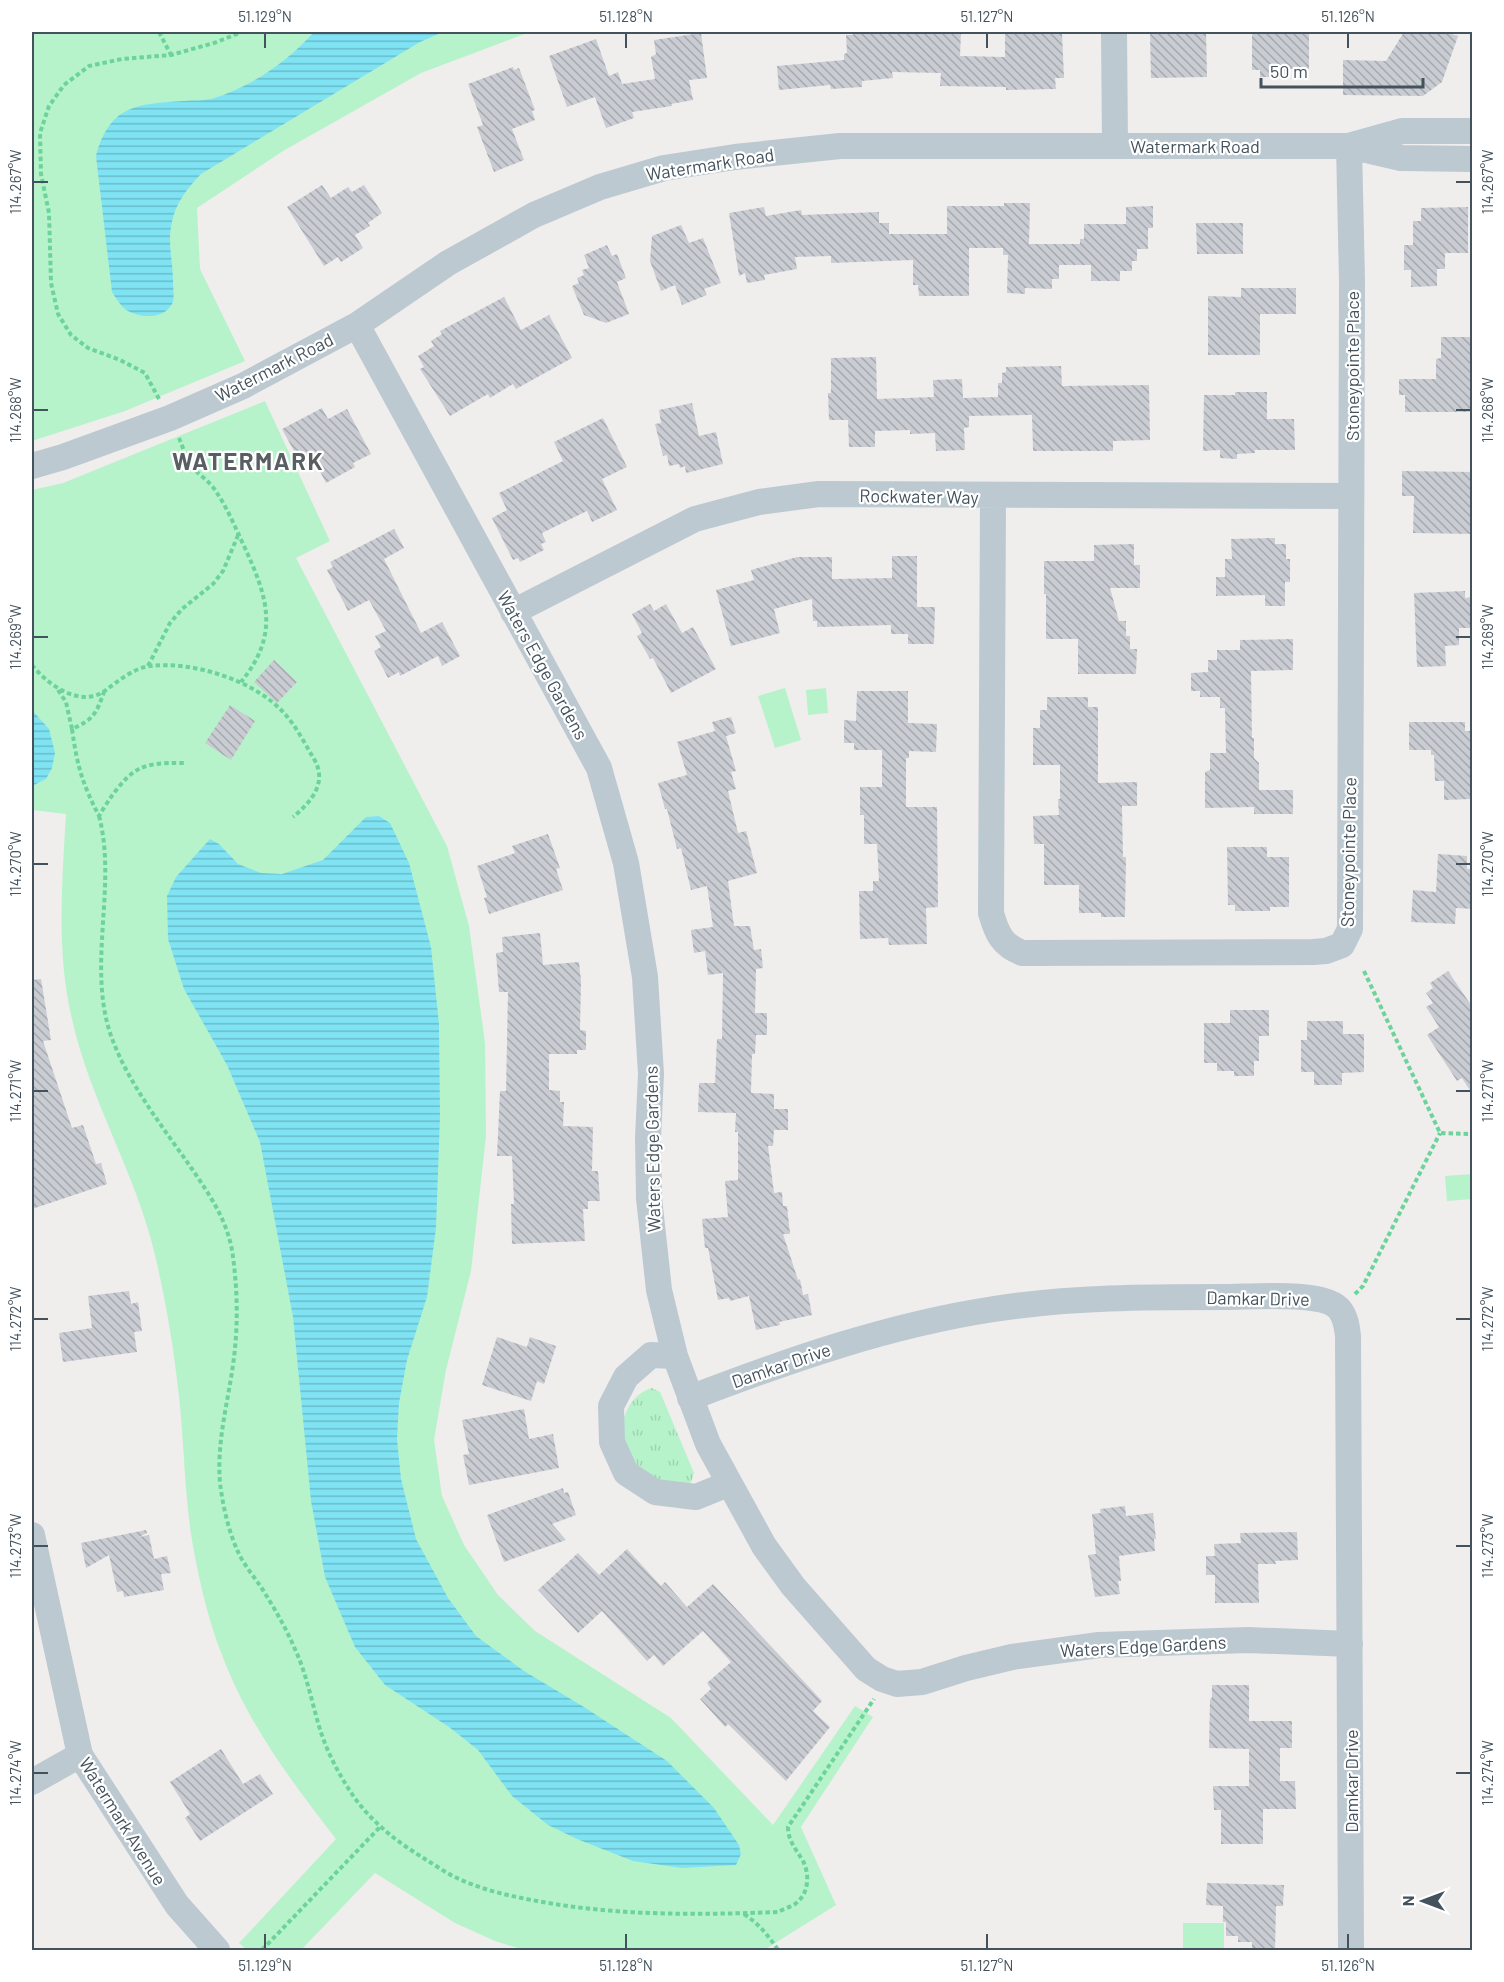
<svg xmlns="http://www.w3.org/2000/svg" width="1504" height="1982" font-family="Barlow,sans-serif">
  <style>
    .grass { fill: url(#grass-tufts) }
    .green { fill: #b7f3ca }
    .water { fill: url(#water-rules) }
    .building { fill: url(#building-back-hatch) }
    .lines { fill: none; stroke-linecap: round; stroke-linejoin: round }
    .path { stroke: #6cd49a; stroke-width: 4; stroke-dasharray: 4.5 3; stroke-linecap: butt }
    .minor { stroke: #bcc9d1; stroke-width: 26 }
    .ticks { fill: none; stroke: #44525d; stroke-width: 2 }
    .labels { text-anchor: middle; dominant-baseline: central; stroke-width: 4.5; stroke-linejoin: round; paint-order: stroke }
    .street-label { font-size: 18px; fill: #44525d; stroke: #fff }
    .district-label { font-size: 24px; font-weight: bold; letter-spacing: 1.5px; fill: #595e63; stroke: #fff }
    .neatline { fill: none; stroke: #44525d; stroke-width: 2 }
    .ticks-label { font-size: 15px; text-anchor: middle; fill: #44525d }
  </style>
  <defs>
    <pattern id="grass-tufts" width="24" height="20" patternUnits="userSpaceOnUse" patternTransform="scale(1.5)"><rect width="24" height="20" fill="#b7f3ca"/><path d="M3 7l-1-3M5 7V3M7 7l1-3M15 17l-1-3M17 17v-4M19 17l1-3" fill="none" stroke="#9fd2b0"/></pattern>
    <pattern id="water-rules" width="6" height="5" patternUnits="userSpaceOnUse" patternTransform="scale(1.5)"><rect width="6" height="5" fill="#80e3f4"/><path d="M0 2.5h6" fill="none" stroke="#6abbc9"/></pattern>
    <pattern id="building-back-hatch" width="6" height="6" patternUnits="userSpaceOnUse" patternTransform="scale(1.5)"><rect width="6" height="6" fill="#c9cdd3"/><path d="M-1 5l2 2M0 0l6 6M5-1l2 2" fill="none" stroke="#a5a9ae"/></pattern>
  </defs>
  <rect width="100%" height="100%" fill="#f0eded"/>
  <path class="grass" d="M652,1388L660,1392L663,1399L694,1473L690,1485L674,1488L636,1470C632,1459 623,1445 623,1434C621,1414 633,1393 652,1388Z"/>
  <path class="green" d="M32,32H530L421,73L283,151L197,208L200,269L245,361L125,411L32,441Z
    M265,401L330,541L296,558L447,846L469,926L485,1043L486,1136L471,1271L446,1370L434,1440L442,1496L464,1545L498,1595L535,1631L671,1718L773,1825L855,1706L873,1717L801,1827L836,1905L764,1950H524L495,1941L455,1923L375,1873L301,1950H247L239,1943L336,1839C291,1781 248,1724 222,1655C208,1620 197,1572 191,1534C184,1486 184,1437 178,1388C173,1343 165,1298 155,1255C136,1173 90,1101 72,1019C56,952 62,882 66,814L32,810V490L63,483Z
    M785,688L801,740L775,748L758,696Z
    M826,688L828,713L808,715L806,690Z
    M1472,1174V1199L1447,1201L1445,1176Z
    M1183,1923H1224V1949H1183Z"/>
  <path class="water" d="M314,32H443L420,42L201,174C182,194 171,210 170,239C170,253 173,267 173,281C173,288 175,298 172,304C163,320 140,318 126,310C120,305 116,298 112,292L96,156C110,105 136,104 184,101C192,100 203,101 211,99C251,87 286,63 314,32Z
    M32,710L49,729L55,753L52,768L46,779L32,786Z
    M379,816L390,823L409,863L431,947L439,1024L440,1117L436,1228L427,1297L407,1360L399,1403L397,1439L401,1479L416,1539L448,1598L476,1636L524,1671L584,1707L667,1761L714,1808L739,1845L741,1854L736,1865L682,1868L633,1861L577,1839L548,1825L512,1796L478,1750L449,1727L385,1685L355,1647L325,1577L311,1501L293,1317L260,1142L227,1065L184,989L168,939L167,896L176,877L210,839L219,844L238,864L261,873L282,874L323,860L366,817Z"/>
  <path class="building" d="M852,32H961L960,56L1005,57V32H1062L1064,78H1055L1056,89L1006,90V87L940,86L941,73L892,72L893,78L862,81V87L831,89L830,85L779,90L777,66L844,60V54L847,53L846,35H853Z
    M1150,32H1206L1207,77L1151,78Z
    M1252,32L1309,33V69H1287V77H1260V70H1252Z
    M1404,32H1445L1458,36L1442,82L1423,96L1343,95V60L1386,61Z
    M701,33L707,78L689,80L693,100L671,104L672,106L632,112L634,118L606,128L595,97L567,107L549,56L596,39L609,76L618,72L622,84L655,79L651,57L656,54L654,40Z
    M513,67L514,70L519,68L535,110L532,111L535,120L512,129L524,160L494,172L477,127L483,125L468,84Z
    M322,185L331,198L348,187L352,192L364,185L382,213L368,223L370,226L355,235L363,248L341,262L338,257L324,266L287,207Z
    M1004,203H1030L1029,244H1080V239H1084V224H1126V207L1153,206V228H1148V249H1137V261H1132V271H1120V281H1091V265H1059V279H1052V289L1025,288V294L1007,293L1008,255H1003V248H969V296H919L918,285H913V260L831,263V256L795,257L797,269L764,275L765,280L747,283L745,273L739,276L729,213L764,207L766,216L801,210L802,215L879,212V223H889V234H947V206H1004Z
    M1468,207V253H1445V269H1437V286L1411,287V270H1404V245H1413V221H1421V208Z
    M1196,223H1243V254H1197Z
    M681,225L689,243L703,238L721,283L704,289L707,295L682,305L675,285L661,291L650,261L652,236Z
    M607,245L612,256L617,254L626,278L617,282L629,314L606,323L584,315L572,286L579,283L577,278L584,275L582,270L589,268L584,255Z
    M1241,288H1296V314H1260V355H1208V296L1241,297Z
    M504,297L521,330L549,315L572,358L516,389L513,384L490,398L488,394L450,416L420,369L424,367L418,356L434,346L431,341L442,334L440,331Z
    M1441,337H1473V412H1405V395H1399V379H1436V359L1441,358Z
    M876,357L877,399L934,397L933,380L962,379L963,398L998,397V383H1002V373L1006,372V367L1061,366L1062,386L1149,385L1150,440L1113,441V451H1033L1032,415L969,416V427L964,428L965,450L936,451L935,433L910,434V430L875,431V447H849L848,420H829L828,393H831V358Z
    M1235,392H1267V419H1294L1295,450H1255V453L1237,454V459L1220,458V450L1203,451L1204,395H1235Z
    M692,403L699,436L716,432L723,464L686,473L685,466L680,468L679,464L669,466L667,455L663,456L655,424L661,423L659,410Z
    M322,408L328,419L347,409L371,454L353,463L355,467L326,483L313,458L301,464L282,429Z
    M603,418L627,467L602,479L617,510L592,522L587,511L542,533L546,542L541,544L544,550L520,562L518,558L513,560L492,518L507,510L499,493L563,461L554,442Z
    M1402,471L1473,472V534L1413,533L1414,496H1402Z
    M394,529L404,548L384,559L421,633L442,622L460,656L442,666L438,656L400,676L399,672L388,678L374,651L381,647L375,636L386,631L369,600L348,611L327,570L333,567L330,562Z
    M1275,538V544H1286V559H1290V582H1285V606H1265V595L1216,596V577H1225V559H1232L1231,539Z
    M1134,544V565H1140V588H1110L1119,621H1126V636H1130V649H1137L1136,674H1078V639H1046V594H1044V561H1094V545Z
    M892,556H917V607H935L934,644H908V634H891V625L817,627V621H813L812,599L774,609L780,633L731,646L716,590L754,580L751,570L797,557H832V579L892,578Z
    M1465,591V598L1473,597V628H1459V645L1445,646L1446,666L1417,667L1414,593Z
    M650,604L654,611L666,604L682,633L693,627L716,669L671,693L653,658L650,659L637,636L642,633L632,614Z
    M1293,639V670L1251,671L1252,738H1254V758L1259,763V790H1293V814H1254V807L1205,808V772L1210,770V753H1226L1225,708H1220V697H1200V691H1191V673L1208,672V660H1217V650H1240V640Z
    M274,660L297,682L277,703L254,682Z
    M857,691H908V723L937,724L936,752L909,751V758H906V807H937L938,907L926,908L927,944L889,945L888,938L860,939L859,891H873V881H879L877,844H864V815H860V787H882V750H854V743H844V720L856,721Z
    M1047,697H1088V707H1098V783L1137,782V806H1122L1123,857H1126L1125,917H1101V913H1079V885H1044V844H1034L1033,816L1059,815L1058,799H1060V765H1033V728H1040V710H1047Z
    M230,705L255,721L231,760L205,743Z
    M731,717L736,733L726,736L736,771L731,772L736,789L728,791L738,833L746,831L757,873L728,881L734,926H750L754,950L761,949L763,968L756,969L755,1013H767V1035H756L755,1054H752L751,1093L774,1094V1109H788V1130H774L773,1146H768L774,1193L782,1192L783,1206H787L790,1234H783L798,1280L800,1279L803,1295L808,1294L812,1315L779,1322L780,1325L756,1330L749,1296L730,1301L729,1298L718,1300L708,1248H705L702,1219L728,1217L725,1181L738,1180V1132H735L736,1113L698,1112L699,1083H715L717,1039H722L723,973L708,975L705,951L694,953L691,930L713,927L707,886L691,890L681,848L677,849L667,809H665L658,783L687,775L677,742L715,731L712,722Z
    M1409,722H1465V731H1473V782H1470V799L1444,800V781H1435L1434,755H1431V750H1409Z
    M548,834L560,868L556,869L563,890L489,914L484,898L487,897L477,866L515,853L512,846Z
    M1227,847H1267V857H1289V907H1270V911H1235V905H1228Z
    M1438,854L1467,856V869H1473V909L1456,908L1455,924L1411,922L1413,890L1436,892Z
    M540,933L543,965L579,962L581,981L580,1030L586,1031V1050H577V1054H549V1090L560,1091V1102H564L563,1126L593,1127L592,1171H598L600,1201H588V1209H583L585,1241L512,1244L511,1204H514L512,1156H497L500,1091H506L508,992H499L496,953L503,952L502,937Z
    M1448,971L1473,1008V1095L1462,1078L1457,1081L1427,1035L1439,1027L1426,1007L1433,1003L1426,993L1433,988L1430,983Z
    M41,979L51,1040L43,1041L72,1128L83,1125L96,1164L101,1163L107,1184L32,1209V980Z
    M1230,1010H1269V1036H1259V1061H1254V1076H1234V1071H1217V1063H1204V1023H1230Z
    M1307,1021H1343V1034H1364V1072L1342,1073V1085H1314V1072H1301V1040H1307Z
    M129,1291L131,1304L138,1302L142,1331L134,1332L137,1352L63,1362L59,1333L92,1328L88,1296Z
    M497,1337L527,1347L530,1337L556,1346L544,1384L537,1381L531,1401L482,1385Z
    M524,1409L529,1439L553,1434L559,1468L469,1485L463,1455L469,1454L462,1420Z
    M563,1488L564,1493L568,1492L576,1515L552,1524L566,1540L504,1562L487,1515Z
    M1125,1506L1126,1516L1153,1513L1156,1539H1154L1155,1551L1119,1556L1121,1581H1118L1120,1594L1095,1597L1088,1555L1096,1554L1092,1514L1101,1513L1100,1509Z
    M146,1530L147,1533L139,1537L149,1535L154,1559L167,1556L171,1573L161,1574L164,1590L124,1597L123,1591L117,1592L109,1555L86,1568L81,1543Z
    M1297,1532L1298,1560L1275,1561L1276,1564H1258L1259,1603H1215V1575H1206V1556H1215L1214,1544L1241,1543L1240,1533Z
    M627,1549L661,1586L665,1582L687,1607L713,1584L822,1701L813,1711L830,1727L786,1781L728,1724L725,1727L700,1699L711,1689L707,1683L731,1662L703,1631L663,1666L654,1655L647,1661L602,1611L578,1633L538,1590L578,1553L599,1575Z
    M1212,1685H1249V1721H1292V1748H1280V1781H1295L1296,1809H1263V1844H1221V1810H1214L1213,1786H1249V1749L1209,1748L1210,1700L1212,1697Z
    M221,1749L243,1784L260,1774L273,1794L200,1841L185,1818L190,1814L170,1782Z
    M1207,1883L1284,1885L1283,1906H1276L1275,1950L1252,1949V1942H1238V1936H1226V1922H1223V1906L1206,1905Z"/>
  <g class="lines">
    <path class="path" d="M159,32L171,55
      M159,399L145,373L120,360L88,348L71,335L58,314L51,283L49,213L41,174L40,133L49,106L64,85L89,66L122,59L171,55L214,43L242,32
      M179,438C183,447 186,459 192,467C199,475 209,481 215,490C227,507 235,527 244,546C268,598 280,634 241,682
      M32,665C48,685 81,709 106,690C118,681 134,668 150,666C193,661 254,680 284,713C296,726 305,744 314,759C328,783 311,802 293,817
      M148,666L170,623L182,609L213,584L223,571L239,533
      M58,690L66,702L72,729C94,719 96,714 104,692
      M72,729C77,765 82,783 99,816C108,801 123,777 139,769C152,762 172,763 186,763
      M99,816C118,887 85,970 113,1041C130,1086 165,1130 192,1169C211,1197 229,1223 233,1257C237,1287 238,1318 235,1348C231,1393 216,1437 220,1483C223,1507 229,1534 240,1556C246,1567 254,1577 261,1587C273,1606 285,1626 294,1647C306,1672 311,1699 319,1726C326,1750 338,1773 352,1794C370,1821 397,1842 425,1859C435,1865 446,1873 457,1878C482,1890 510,1896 537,1901C617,1916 697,1915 778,1912C783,1909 791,1907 795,1904C809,1894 810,1875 803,1861C796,1849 788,1841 788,1827L874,1699
      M1364,971L1440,1133L1472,1134
      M1355,1294L1363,1286L1440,1133
      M744,1914C759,1924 768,1935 778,1950
      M262,1950L380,1827"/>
    <path class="minor" d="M1114,32L1115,146
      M1352,145L1402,131H1472
      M357,325L599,768L626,863L645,977L651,1074L648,1138L649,1198L659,1290L675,1356L708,1444L764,1546L793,1586L866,1669L882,1679L897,1684L922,1682L966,1668L1012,1657L1099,1645L1248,1640L1350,1644
      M32,466L63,457L170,418L243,386L357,325L448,263L534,215L600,187L664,168L735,157L840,146H1349L1401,158L1472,159
      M993,496L991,913C997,934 1002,945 1022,953L1313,952L1326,951L1342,945L1350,929L1352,281L1349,146
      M513,612L695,519L759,502L819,494L1350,496
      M675,1356L651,1355L626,1377L611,1406L612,1442L626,1473L655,1492L696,1497L728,1484
      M690,1398C789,1360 889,1325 994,1309C1071,1297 1148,1297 1226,1297C1250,1297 1326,1290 1340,1310C1346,1318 1347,1327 1348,1336L1351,1950
      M32,1535L80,1755L177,1905L217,1950
      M32,1782L80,1755"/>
  </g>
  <path class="ticks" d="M265,33V48M626,33V48M987,33V48M1348,33V48M33,182H48M1456,182H1471M33,410H48M1456,410H1471M33,637H48M1456,637H1471M33,864H48M1456,864H1471M33,1091H48M1456,1091H1471M33,1319H48M1456,1319H1471M33,1546H48M1456,1546H1471M33,1773H48M1456,1773H1471M265,1934V1949M626,1934V1949M987,1934V1949M1348,1934V1949"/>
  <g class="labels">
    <g class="street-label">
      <text x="1195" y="146">Watermark Road</text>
      <text transform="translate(710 164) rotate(-9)">Watermark Road</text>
      <text transform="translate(1352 366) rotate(-90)">Stoneypointe Place</text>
      <text transform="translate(274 367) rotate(-27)">Watermark Road</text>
      <text transform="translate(919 496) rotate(1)">Rockwater Way</text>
      <text transform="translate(543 665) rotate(61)">Waters Edge Gardens</text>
      <text transform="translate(1348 852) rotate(-89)">Stoneypointe Place</text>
      <text transform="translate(652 1149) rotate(-91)">Waters Edge Gardens</text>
      <text transform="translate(1258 1298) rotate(1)">Damkar Drive</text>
      <text transform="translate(781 1365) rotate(-19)">Damkar Drive</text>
      <text transform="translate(1143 1646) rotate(-3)">Waters Edge Gardens</text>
      <text transform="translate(1351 1781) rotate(-90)">Damkar Drive</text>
      <text transform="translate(123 1821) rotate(58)">Watermark Avenue</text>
    </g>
    <g class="district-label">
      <text x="248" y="460">WATERMARK</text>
    </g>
  </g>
  <rect width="1504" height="1982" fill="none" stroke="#ffffff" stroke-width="66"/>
  <g transform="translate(1423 1901) rotate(270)" stroke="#ffffff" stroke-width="4.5" paint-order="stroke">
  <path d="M0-4.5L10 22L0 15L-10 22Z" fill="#44525d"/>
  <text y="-9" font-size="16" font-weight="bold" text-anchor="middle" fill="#44525d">N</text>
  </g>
  <path d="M1261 78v9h162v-9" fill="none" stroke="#44525d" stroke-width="3"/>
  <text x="1270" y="78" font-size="18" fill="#44525d" stroke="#ffffff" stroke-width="4.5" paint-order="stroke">50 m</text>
  <rect x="33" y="33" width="1438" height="1916" class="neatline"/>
  <g class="ticks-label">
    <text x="265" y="22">51.129°N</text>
    <text x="626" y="22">51.128°N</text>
    <text x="987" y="22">51.127°N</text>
    <text x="1348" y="22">51.126°N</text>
    <text transform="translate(1488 182) rotate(-90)" y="5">114.267°W</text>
    <text transform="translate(16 182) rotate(-90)" y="5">114.267°W</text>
    <text transform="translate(1488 410) rotate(-90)" y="5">114.268°W</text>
    <text transform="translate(16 410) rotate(-90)" y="5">114.268°W</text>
    <text transform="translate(1488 637) rotate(-90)" y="5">114.269°W</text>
    <text transform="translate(16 637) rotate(-90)" y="5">114.269°W</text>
    <text transform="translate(1488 864) rotate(-90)" y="5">114.270°W</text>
    <text transform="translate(16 864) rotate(-90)" y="5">114.270°W</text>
    <text transform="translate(1488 1091) rotate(-90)" y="5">114.271°W</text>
    <text transform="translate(16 1091) rotate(-90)" y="5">114.271°W</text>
    <text transform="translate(1488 1319) rotate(-90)" y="5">114.272°W</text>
    <text transform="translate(16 1319) rotate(-90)" y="5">114.272°W</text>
    <text transform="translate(1488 1546) rotate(-90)" y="5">114.273°W</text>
    <text transform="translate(16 1546) rotate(-90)" y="5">114.273°W</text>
    <text transform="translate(1488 1773) rotate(-90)" y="5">114.274°W</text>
    <text transform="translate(16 1773) rotate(-90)" y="5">114.274°W</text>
    <text x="265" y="1971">51.129°N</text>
    <text x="626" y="1971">51.128°N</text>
    <text x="987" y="1971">51.127°N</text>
    <text x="1348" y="1971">51.126°N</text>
  </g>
</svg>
